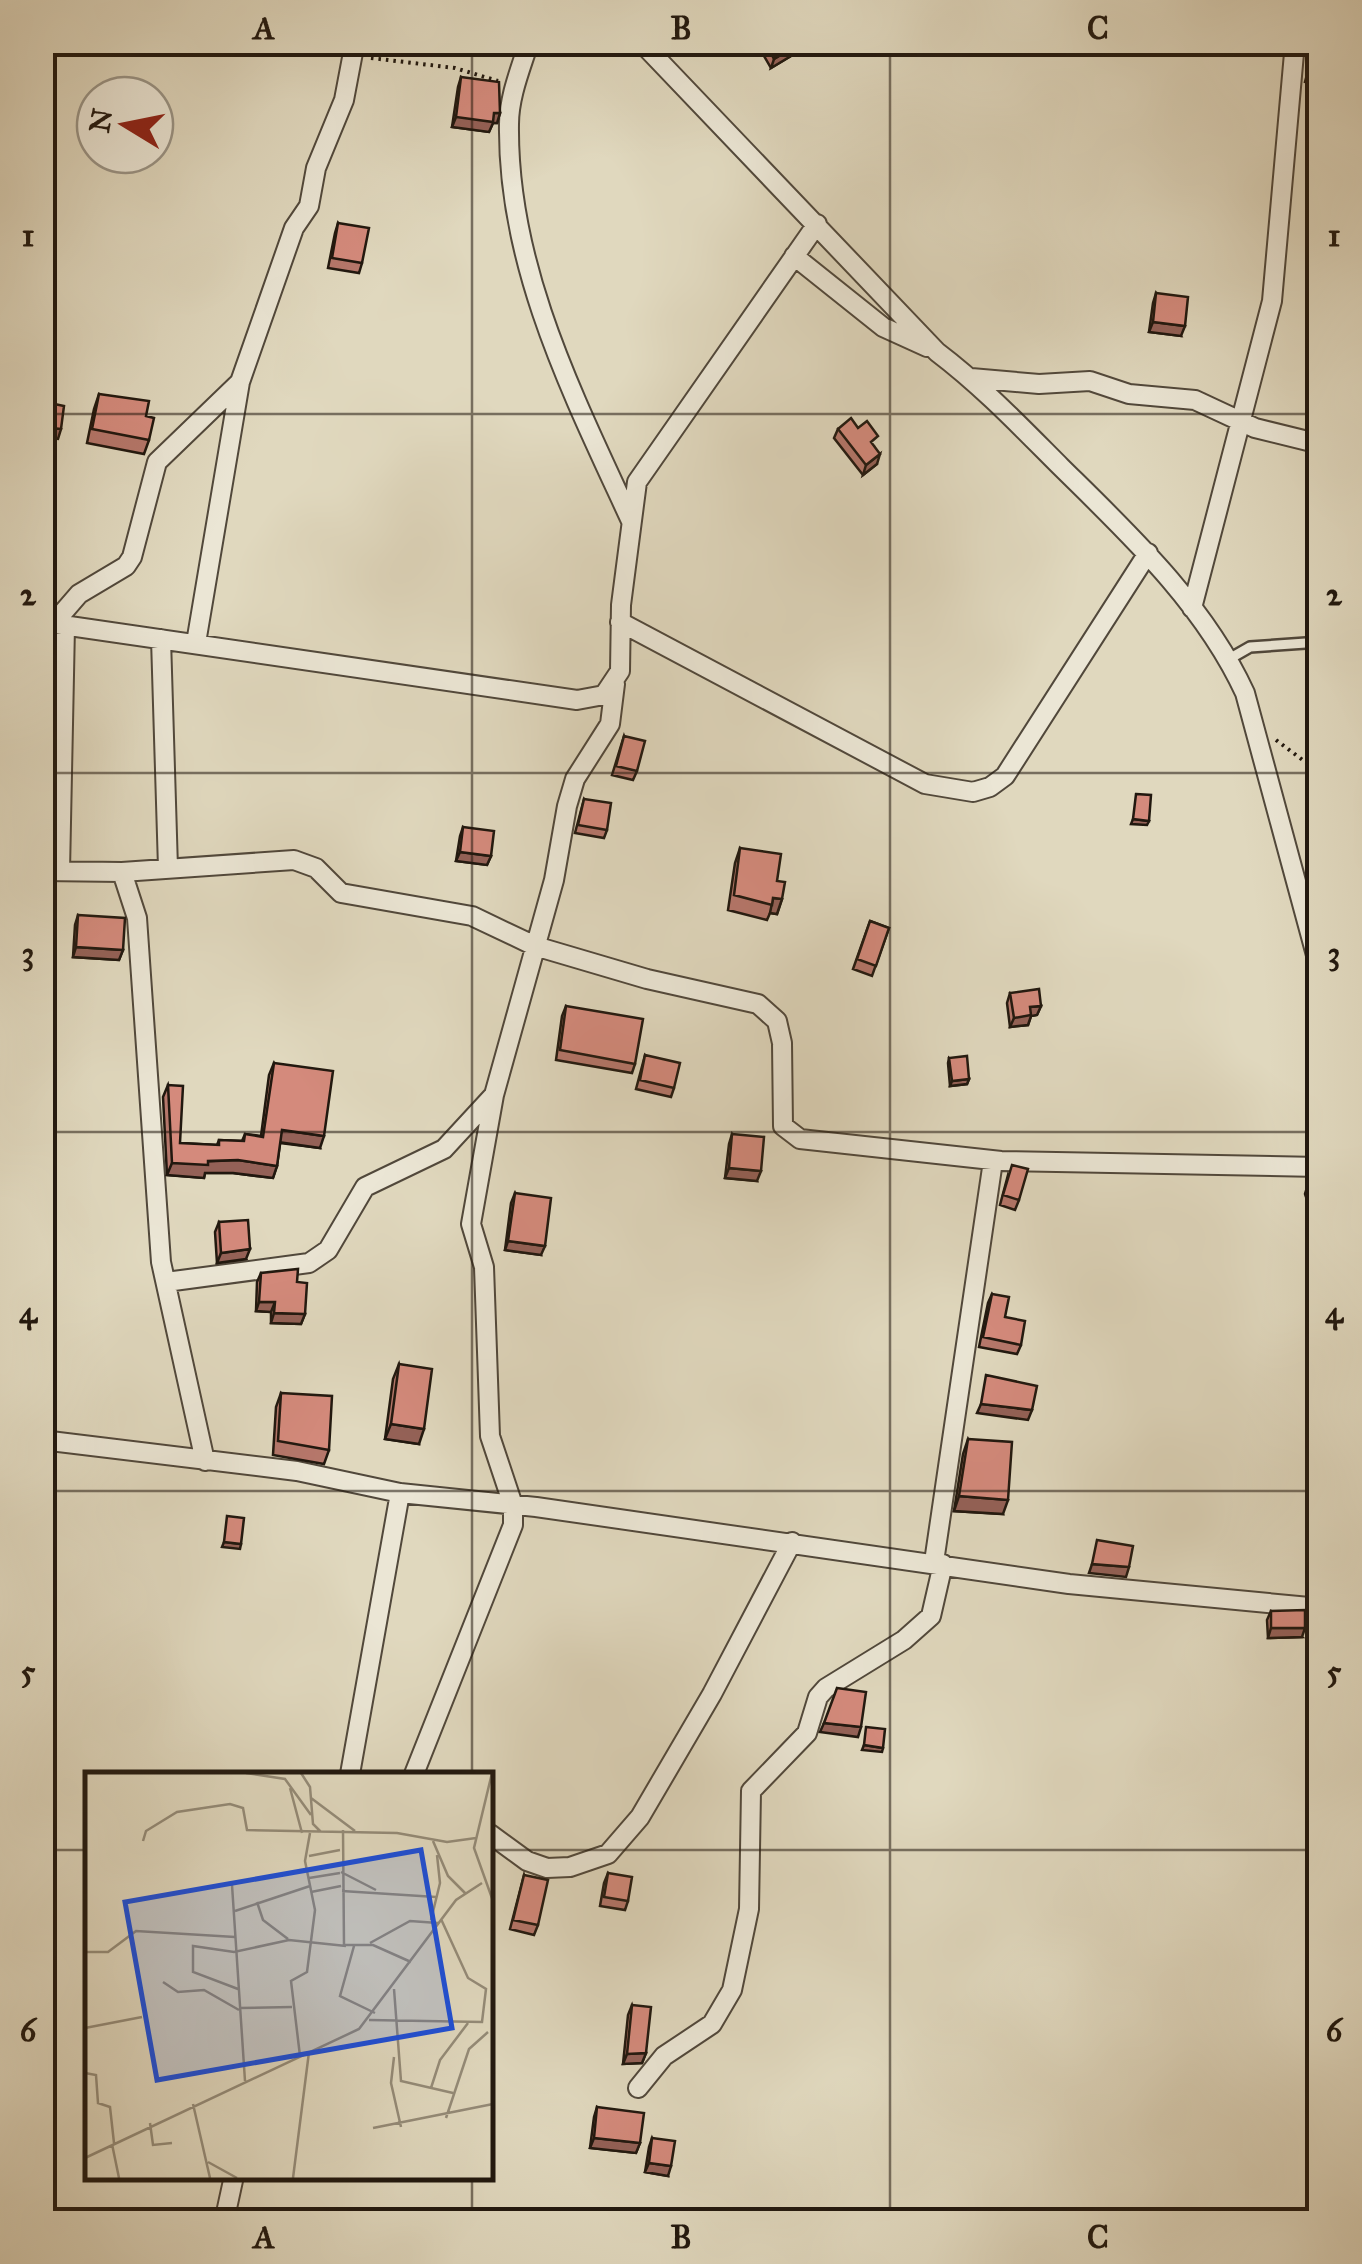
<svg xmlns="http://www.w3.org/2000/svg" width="1362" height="2264" font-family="'IM FELL Great Primer',serif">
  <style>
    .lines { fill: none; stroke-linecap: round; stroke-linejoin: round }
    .service-casing { stroke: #51483b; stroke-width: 14 }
    .minor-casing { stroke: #51483b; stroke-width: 22 }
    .path { stroke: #21180f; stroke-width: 4; stroke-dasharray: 2.5 5; stroke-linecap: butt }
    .service { stroke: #ebe6d5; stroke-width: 9 }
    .minor { stroke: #ebe6d5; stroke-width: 18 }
    .wall { fill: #b6776b; stroke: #21180f; stroke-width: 2.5 }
    .shaded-wall { fill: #946157; stroke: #21180f; stroke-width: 2.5 }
    .building { fill: #d48a7c; stroke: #21180f; stroke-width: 2.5 }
    .grid { fill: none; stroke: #21180f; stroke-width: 2.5; stroke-opacity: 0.55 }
    .inset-road { fill: none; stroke: #948b78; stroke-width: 2.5 }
    .view { fill: #1d4ed8; fill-opacity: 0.15; stroke: #1d4ed8; stroke-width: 5 }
    .inset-edge { fill: none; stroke: #21180f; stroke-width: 5 }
    .neatline { fill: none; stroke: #21180f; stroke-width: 4 }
    .grid-label { font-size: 32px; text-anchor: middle; font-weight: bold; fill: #21180f }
  </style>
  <rect width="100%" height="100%" fill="#e0d8be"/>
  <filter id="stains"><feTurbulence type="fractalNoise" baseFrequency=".002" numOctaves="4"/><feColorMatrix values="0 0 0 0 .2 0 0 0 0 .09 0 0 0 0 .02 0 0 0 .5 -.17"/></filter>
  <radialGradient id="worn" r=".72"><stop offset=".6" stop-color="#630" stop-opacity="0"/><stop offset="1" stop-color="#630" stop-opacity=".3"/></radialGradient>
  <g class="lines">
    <defs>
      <path id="service" d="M1229,659L1250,647L1320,642"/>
      <path id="minor" d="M529,42C521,68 509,96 509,124C507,266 573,395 631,521
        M641,42L937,352C982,386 1021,427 1061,467C1130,535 1204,604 1245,693L1320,970
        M794,256L883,327L927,347
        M971,378L1039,384L1090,381L1129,394L1195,400L1255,428L1320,444
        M1192,608L1272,301L1295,42
        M42,622L577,700L604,695L620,671L621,605L637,482L817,224
        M620,622L925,784L973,792L990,787L1005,776L1148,553
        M53,624L79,594L126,566L132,557L157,462L240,382
        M161,639L168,868
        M196,643L240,382L294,228L309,206L316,168L344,100L355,42
        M42,871L122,872L294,860L316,868L341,893L472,916L535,946L647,979L758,1004L777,1021L782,1043L783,1126L800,1139L1001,1161L1320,1167
        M60,871L65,626
        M122,872L137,918L161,1262L205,1461
        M166,1282L309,1263L328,1250L365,1187L444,1149L492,1097
        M42,1440L297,1471L400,1493L536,1507L1069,1584L1320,1608
        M934,1562L993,1161
        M350,1774L400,1493
        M414,1774L513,1525V1505L490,1436L484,1267L471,1224L494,1095L554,880L567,806L575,779L610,724L615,684
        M490,1834L527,1861L547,1868L570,1867L608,1854L640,1817L712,1694L792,1542
        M638,2088L664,2056L712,2024L732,1990L749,1909L751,1791L807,1733L818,1697L826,1688L904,1640L931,1616L943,1564
        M224,2222L234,2176"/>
    </defs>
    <use href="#service" class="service-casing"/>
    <use href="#minor" class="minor-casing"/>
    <path class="path" d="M318,42L337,50
      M371,58L455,68L498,81
      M1276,740L1320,773"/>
    <use href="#service" class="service"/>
    <use href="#minor" class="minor"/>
  </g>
  <path class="wall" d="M367,42H390L386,55L366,52Z
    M756,42H808L806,47L771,68Z
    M1316,42H1320V101L1312,99L1315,85L1305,82Z
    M461,77L500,113L497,123H493L489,132L452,127L458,87Z
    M338,223L362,263L359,273L328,268L335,233Z
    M1320,254V289L1308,285Z
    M1156,293L1181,336L1149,332L1153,303Z
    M99,394L146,416L149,440L144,454L87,443L94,409Z
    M838,429L874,446L877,464L863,475L834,438Z
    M624,736L637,771L633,780L612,775Z
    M584,799L607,830L604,838L575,833Z
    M42,809L51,840L48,850L42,849Z
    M463,827L491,856L487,865L456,861L460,836Z
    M740,848L782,899L777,914L770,913L767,920L728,910L735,863Z
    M78,915L123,950L119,960L73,957L75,925Z
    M870,921L889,928L872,976L853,969Z
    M1010,993L1041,1006L1037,1015L1031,1016L1028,1025L1010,1027L1007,1003Z
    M566,1006L635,1064L632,1073L556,1060L562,1016Z
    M645,1055L674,1088L671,1097L636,1089Z
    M949,1058L969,1079L967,1084L950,1086L948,1063Z
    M274,1063L320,1148L280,1143L277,1166L273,1178L233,1173H205L204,1178L167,1175L163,1097L168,1085L180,1143L217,1145L219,1140L242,1141L245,1134L261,1136L269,1075Z
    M732,1134L757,1181L725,1178L729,1144Z
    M1008,1175L1019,1200L1015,1210L1000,1205Z
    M1320,1180V1229L1317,1230L1305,1194L1308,1184Z
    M515,1193L541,1255L505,1250L511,1203Z
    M219,1222L246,1259L217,1263L215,1232Z
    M261,1273L297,1282L305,1314L301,1324L271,1323V1312L256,1311L257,1282Z
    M992,1294L1021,1345L1017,1354L979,1347L988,1303Z
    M399,1364L419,1444L385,1439L393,1379Z
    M281,1393L329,1450L324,1464L273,1455L276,1407Z
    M968,1439L1003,1514L954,1511L963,1454Z
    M1271,1611L1302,1637L1268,1638L1267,1620Z
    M608,1873L628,1901L625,1910L600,1906L604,1883Z
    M524,1875L538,1925L534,1935L510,1929Z
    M632,2005L646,2053L642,2063L623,2064L628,2015Z
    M597,2107L640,2143L636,2153L590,2148L594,2117Z
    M652,2138L668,2176L645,2172L649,2147Z"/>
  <path class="shaded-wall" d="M802,42H808L806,47L771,68L774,59Z
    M494,113H500L497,123H493L489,132L452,127L456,117Z
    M1153,322L1185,326L1181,336L1149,332Z
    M42,427L61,429L58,439L42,437Z
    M880,454L877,464L863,475L866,465Z
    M42,686H53L51,691H42Z
    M1133,819L1149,821L1147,825L1131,824Z
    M460,852L491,856L487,865L456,861Z
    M773,898L782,899L777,914L770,913Z
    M76,947L123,950L119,960L73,957Z
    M1041,1006L1037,1015L1031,1016L1028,1025L1010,1027L1014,1018L1030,1007Z
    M969,1079L967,1084L950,1086L952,1081Z
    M282,1130L324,1136L320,1148L278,1142Z
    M238,1160L277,1166L273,1178L233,1173H205L204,1178L167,1175L172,1163Z
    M729,1168L761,1171L757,1181L725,1178Z
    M508,1241L545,1246L541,1255L505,1250Z
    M250,1249L246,1259L217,1263L221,1253Z
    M259,1302H275L271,1312L256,1311Z
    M274,1313L305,1314L301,1324L271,1323Z
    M981,1404L1032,1410L1028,1420L977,1413Z
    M391,1424L424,1429L419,1444L385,1439Z
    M959,1496L1008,1500L1003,1514L954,1511Z
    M224,1542L241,1544L240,1549L222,1547Z
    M1092,1564L1129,1567L1126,1577L1089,1573Z
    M1271,1628H1305L1302,1637L1268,1638Z
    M824,1723L861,1727L858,1737L820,1732Z
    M864,1745L883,1748L882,1752L862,1750Z
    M646,2053L642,2063L623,2064L627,2054Z
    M594,2138L640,2143L636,2153L590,2148Z
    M649,2163L671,2166L668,2176L645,2172Z"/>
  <path class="building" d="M370,42H390L389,46Z
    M765,42H802L774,59Z
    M1317,42H1320V70L1310,68Z
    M461,77L499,82L500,113H494L493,122L456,117Z
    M338,223L369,228L362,263L332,258Z
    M1320,254V278L1312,275Z
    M1156,293L1188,297L1185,326L1153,322Z
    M42,394L46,395L45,402L64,406L61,429L42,427Z
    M99,394L149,401L146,416L154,418L149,440L92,429Z
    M851,418L858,428L867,421L878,436L871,442L880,454L866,465L838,429Z
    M42,659H53V686H42Z
    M624,736L645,741L637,771L616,766Z
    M1136,794L1151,795L1149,821L1133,819Z
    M584,799L611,803L607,830L578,825Z
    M42,809L52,811L51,840L42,838Z
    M463,827L494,831L491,856L460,852Z
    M740,848L781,854L777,881L785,882L782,899L773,898L772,905L734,895Z
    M78,915L125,918L123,950L76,947Z
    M870,921L889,928L876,966L857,959Z
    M1039,989L1041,1006L1030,1007L1031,1015L1014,1018L1010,993Z
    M566,1006L643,1019L635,1064L560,1050Z
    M645,1055L680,1063L674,1088L640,1080Z
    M967,1056L969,1079L952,1081L949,1058Z
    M274,1063L333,1071L324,1136L282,1130L277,1166L238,1160L208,1161V1165L172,1163L168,1085L183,1086L180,1143L219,1145V1140L244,1141L245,1134L263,1137Z
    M732,1134L764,1137L761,1171L729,1168Z
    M1012,1165L1028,1169L1019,1200L1003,1195Z
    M1320,1180V1218L1308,1184Z
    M515,1193L551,1198L545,1246L508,1241Z
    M248,1220L250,1249L221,1253L219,1222Z
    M298,1269L297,1282L307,1283L305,1314L274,1313L275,1302H259L261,1273Z
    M992,1294L1009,1297L1005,1317L1025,1321L1021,1345L983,1337Z
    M399,1364L432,1369L424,1429L391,1424Z
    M986,1375L1037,1386L1032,1410L981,1404Z
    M281,1393L332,1396L329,1450L278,1441Z
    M968,1439L1012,1442L1008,1500L959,1496Z
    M227,1516L244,1518L241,1544L224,1542Z
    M1097,1540L1133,1546L1129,1567L1092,1564Z
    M1305,1610V1628H1271V1611Z
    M837,1688L866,1692L861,1727L824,1723Z
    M866,1727L885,1729L883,1748L864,1745Z
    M608,1873L632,1877L628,1901L604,1897Z
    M524,1875L548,1880L538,1925L513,1920Z
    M632,2005L651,2007L646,2053L627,2054Z
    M597,2107L644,2113L640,2143L594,2138Z
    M652,2138L675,2141L671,2166L649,2163Z"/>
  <path class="grid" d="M472,42V1774M890,42V2222M42,414H1320M42,773H1320M42,1132H1320M42,1491H1320M42,1850H88M490,1850H1320M472,2176V2222"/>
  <g transform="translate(85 1772)">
    <rect width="408" height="408" fill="#e0d8be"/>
    <path class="inset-road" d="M161,1L200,7L226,43M216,1L225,15L228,52L236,60M407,1L389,76L408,129M205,16L217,61M226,26L270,59M258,58L259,173H288L326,190M58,69L61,59L92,40L145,32L158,36L162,58L312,61L362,70L391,66M348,69L363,104L381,122M224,84L255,78M256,100L291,118M224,106L255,101M147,113L160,309M257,119L351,125M226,120L256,114M172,130L178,148L203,167M150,139L225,114M346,148L355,111L352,83M285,171L325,149L353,151M269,174L255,224L290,241M0,180H23L51,159L150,165M78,210L93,220L119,218L154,238M153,217L108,200V174L149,180L204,168L261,174M309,217L316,309L368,321M154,236L207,235M284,248L397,250L401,217L383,206L356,147M0,256L57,245M215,284L206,209L222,200L230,138L220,89L225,61M309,285L306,311L316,355M0,301L11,303L13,331L25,335L29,371M346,316L355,288L383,251M108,332L125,406M361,346L384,277L403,260M65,351L68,373L87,371M288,356L408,332M27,372L34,406M0,386L274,257L371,128L397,111M123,390L152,406M208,406L224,280"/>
    <path class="view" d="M336,78L367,256L72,308L40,130Z"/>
    <rect width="408" height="408" class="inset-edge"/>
  </g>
  <rect width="1362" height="2264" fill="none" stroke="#e0d8be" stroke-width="110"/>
  <g transform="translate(125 125) rotate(280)"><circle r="48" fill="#ebe6d5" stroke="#9a9486" stroke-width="2.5"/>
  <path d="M0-8L18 38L0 25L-18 38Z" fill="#8f2418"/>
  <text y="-15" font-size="28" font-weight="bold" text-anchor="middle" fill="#21180f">N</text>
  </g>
  <rect x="55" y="55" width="1252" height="2154" class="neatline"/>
  <g class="grid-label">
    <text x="264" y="39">A</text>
    <text x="681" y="39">B</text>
    <text x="1098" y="39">C</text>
    <text x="28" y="246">1</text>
    <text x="1334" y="246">1</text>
    <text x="28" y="605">2</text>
    <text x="1334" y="605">2</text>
    <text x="28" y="964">3</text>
    <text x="1334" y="964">3</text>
    <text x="28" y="1323">4</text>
    <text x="1334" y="1323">4</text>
    <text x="28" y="1682">5</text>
    <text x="1334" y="1682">5</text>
    <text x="28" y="2041">6</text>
    <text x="1334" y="2041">6</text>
    <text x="264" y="2248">A</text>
    <text x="681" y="2248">B</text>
    <text x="1098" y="2248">C</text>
  </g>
  <rect width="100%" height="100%" filter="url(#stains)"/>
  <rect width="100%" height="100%" fill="url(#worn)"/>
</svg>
